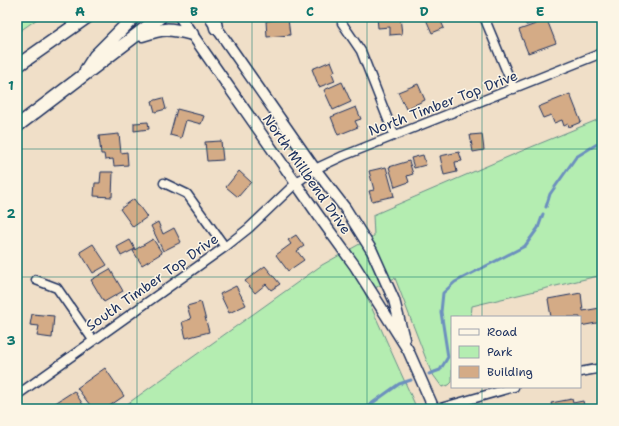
<svg xmlns="http://www.w3.org/2000/svg" width="619" height="426" font-family="'Shantell Sans',sans-serif">
  <style>
    .green { fill: #b4edb1; stroke: #688e88 }
    .lines { fill: none; stroke-linecap: round; stroke-linejoin: round }
    .stream { stroke: #6c90be; stroke-width: 3 }
    .building { fill: #d4ab86; stroke: #1b2f5e }
    .minor-casing { stroke: #1b2f5e; stroke-width: 11 }
    .tertiary-casing { stroke: #1b2f5e; stroke-width: 13 }
    .secondary-casing { stroke: #1b2f5e; stroke-width: 15 }
    .minor { stroke: #fcf5e5; stroke-width: 8 }
    .tertiary { stroke: #fcf5e5; stroke-width: 10 }
    .secondary { stroke: #fcf5e5; stroke-width: 12 }
    .grid { fill: none; stroke: #0f766e; stroke-width: 1; stroke-opacity: 0.55 }
    .labels { text-anchor: middle; dominant-baseline: central; stroke-width: 3; stroke-linejoin: round; paint-order: stroke }
    .street-label { font-size: 14px; fill: #1b2f5e; stroke: #fcf5e5 }
    .neatline { fill: none; stroke: #0f766e; stroke-width: 1.5 }
    .grid-label { font-size: 13px; text-anchor: middle; font-weight: bold; fill: #0f766e }
  </style>
  <rect width="100%" height="100%" fill="#f0dfc8"/>
  <filter id="ink" filterUnits="userSpaceOnUse"><feTurbulence type="fractalNoise" baseFrequency=".025" numOctaves="2"/><feDisplacementMap in="SourceGraphic" scale="8" xChannelSelector="R" yChannelSelector="G"/><feConvolveMatrix kernelMatrix="1 2 1 2 8 2 1 2 1" color-interpolation-filters="sRGB"/></filter>
  <g filter="url(#ink)">
    <path class="green" d="M17,17H40L17,33Z
      M602,118V275L472,306L471,317H452V382L449,385L442,387L431,372L395,278L365,293L417,409H120L322,265L374,236L373,215L524,150Z"/>
    <g class="lines">
      <path class="stream" d="M546,207L550,194L576,157L602,141
        M429,374L440,370L448,357L441,312L443,293L455,282L525,246L538,228L543,214
        M364,409L399,384L411,380"/>
    </g>
    <path class="building" d="M377,17H400L402,34L390,35V27L378,28Z
      M425,17H439L444,28L432,33Z
      M524,17H541L542,21L526,25Z
      M288,19L290,35L267,37L266,21Z
      M547,20L556,43L528,53L519,30Z
      M331,61L335,71L332,73L335,81L319,87L312,69Z
      M342,82L351,102L333,110L324,90Z
      M418,84L425,100L406,109L398,92Z
      M570,94L581,122L569,127L568,124L564,126L562,120L554,123L551,115L543,118L538,107Z
      M163,98L166,109L155,112L152,101Z
      M356,107L361,119L355,121L358,127L338,135L331,117Z
      M177,109L204,116L201,124L186,120L181,138L170,135Z
      M148,122L149,129L134,131V123Z
      M119,134L121,153L127,152L128,165L114,166L113,159L105,160L104,154H101L99,136Z
      M482,134L484,150L473,152L470,135Z
      M221,141L223,160L207,161L205,142Z
      M459,152L462,161L455,162L457,172L444,175L440,156Z
      M423,155L426,165L414,168L411,158Z
      M409,161L413,174L407,176L409,182L395,187L389,167Z
      M386,167L394,196L372,201L369,191L374,190L369,171Z
      M239,171L251,182L238,197L226,187Z
      M101,172H113L112,197L94,196L95,183H100Z
      M134,199L147,217L133,227L120,209Z
      M158,222L163,234L174,228L181,242L163,251L151,226Z
      M296,235L304,246L297,251L304,260L288,271L276,255L291,244L288,240Z
      M153,239L162,253L142,265L133,251Z
      M130,240L135,249L121,256L117,247Z
      M93,244L107,265L93,273L80,252Z
      M265,266L280,284L271,290L266,284L255,293L245,281Z
      M110,269L123,291L104,302L91,280Z
      M236,286L246,305L229,313L220,294Z
      M581,293L583,311L600,308L602,322L580,326V328V317H551L548,299Z
      M201,302L209,332L186,338L182,322L191,319L187,306Z
      M32,314L54,316L52,338L37,336L39,326L30,325Z
      M105,368L124,396L105,409H93L77,388Z
      M74,391L86,409H46Z
      M572,399L573,403L583,401L585,409H545L544,408L552,406L551,403Z"/>
    <g class="lines">
      <defs>
        <path id="minor" d="M484,17L514,89
          M342,23L361,51L394,135
          M164,183L187,194L225,247
          M36,280L57,288L93,340
          M580,372L602,368
          M17,395L225,247L249,228L296,183L315,169L343,156L602,53
          M437,409L514,387"/>
        <path id="tertiary" d="M180,17L318,215L355,266L408,350L434,409
          M212,21L315,169L345,208L372,251L394,300L404,339"/>
        <path id="secondary" d="M214,17L216,28
          M142,35C165,28 168,28 192,34
          M17,66L87,17
          M86,70L95,56L134,17
          M17,126L160,17"/>
      </defs>
      <use href="#minor" class="minor-casing"/>
      <use href="#tertiary" class="tertiary-casing"/>
      <use href="#secondary" class="secondary-casing"/>
      <use href="#minor" class="minor"/>
      <use href="#tertiary" class="tertiary"/>
      <use href="#secondary" class="secondary"/>
    </g>
  </g>
  <path class="grid" d="M137,17V409M252,17V409M367,17V409M482,17V317M17,149H602M17,277H602M482,387V409"/>
  <g class="labels">
    <g class="street-label">
      <text transform="translate(443 103) rotate(-21)">North Timber Top Drive</text>
      <text transform="translate(307 174) rotate(55)">North Millbend Drive</text>
      <text transform="translate(152 282) rotate(-35)">South Timber Top Drive</text>
    </g>
  </g>
  <rect width="619" height="426" fill="none" stroke="#fcf5e5" stroke-width="44"/>
  <rect x="451" y="316" width="130" height="72" fill="#fcf5e5" stroke="#a2a6af"/>
  <rect x="459" y="329" width="20" height="6" fill="#fcf5e5" stroke="#a2a6af"/>
  <text x="487" y="336" font-size="12" fill="#1b2f5e">Road</text>
  <rect x="459" y="346" width="20" height="12" fill="#b4edb1" stroke="#a2a6af"/>
  <text x="487" y="356" font-size="12" fill="#1b2f5e">Park</text>
  <rect x="459" y="366" width="20" height="12" fill="#d4ab86" stroke="#a2a6af"/>
  <text x="487" y="376" font-size="12" fill="#1b2f5e">Building</text>
  <rect x="22" y="22" width="575" height="382" class="neatline"/>
  <g class="grid-label">
    <text x="80" y="16">A</text>
    <text x="194" y="16">B</text>
    <text x="310" y="16">C</text>
    <text x="424" y="16">D</text>
    <text x="540" y="16">E</text>
    <text x="11" y="90">1</text>
    <text x="11" y="218">2</text>
    <text x="11" y="345">3</text>
  </g>
</svg>
